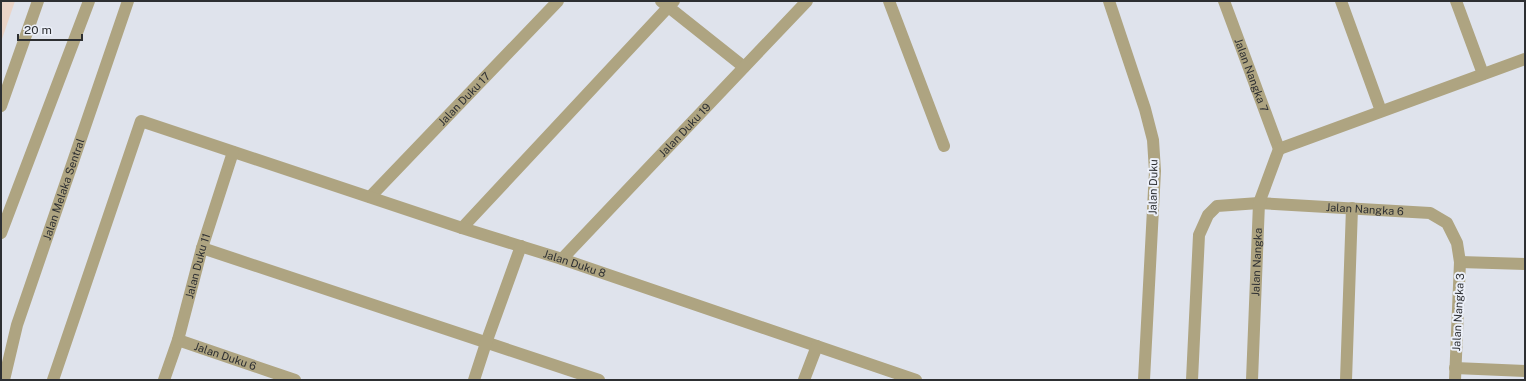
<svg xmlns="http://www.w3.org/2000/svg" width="1526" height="381" font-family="'Public Sans',sans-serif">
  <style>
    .commercial { fill: #ead4c7 }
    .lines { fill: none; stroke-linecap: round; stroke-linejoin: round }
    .minor { stroke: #aea481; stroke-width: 12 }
    .labels { text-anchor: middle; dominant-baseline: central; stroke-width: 4; stroke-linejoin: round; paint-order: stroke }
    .street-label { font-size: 11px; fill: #2d2f32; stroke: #ecf0f9 }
  </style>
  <rect width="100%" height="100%" fill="#dfe3ec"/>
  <path class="commercial" d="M1,1H15L1,42Z"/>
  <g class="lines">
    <g class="minor">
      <path d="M661,1L744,67"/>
      <path d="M889,1L944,146"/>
      <path d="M1109,1L1145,109L1153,140L1155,171L1144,380"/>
      <path id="s1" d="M1224,1L1279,149"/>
      <path d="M1341,1L1381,111"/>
      <path d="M1456,1L1483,74"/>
      <path d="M1,106L38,1"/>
      <path d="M1279,149L1525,59"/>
      <path id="s2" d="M370,197L558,1"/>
      <path d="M462,228L674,1"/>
      <path d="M1,233L89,1"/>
      <path d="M202,248L599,380"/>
      <path id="s3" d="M562,259L807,1"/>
      <path d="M1460,262L1525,264"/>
      <path id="s4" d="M178,340L295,380"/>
      <path d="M1455,368L1525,371"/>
      <path id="s5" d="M4,380L17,325L128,1"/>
      <path id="s6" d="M53,380L141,121L462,228L562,259L916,380"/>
      <path id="s7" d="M164,380L178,340L202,248L233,152"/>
      <path d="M474,380L486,343L521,246"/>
      <path d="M804,380L817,346"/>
      <path id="s8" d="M1192,380L1199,235L1208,215L1217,206L1259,203L1430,213L1447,223L1457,243L1460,262L1455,380"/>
      <path id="s9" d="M1252,380L1259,203L1279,149"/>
      <path d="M1346,380L1352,208"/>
    </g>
  </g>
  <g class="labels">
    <g class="street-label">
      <text stroke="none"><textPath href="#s1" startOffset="79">Jalan Nangka 7</textPath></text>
      <text stroke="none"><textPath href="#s2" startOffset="136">Jalan Duku 17</textPath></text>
      <text stroke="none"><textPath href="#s3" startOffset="178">Jalan Duku 19</textPath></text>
      <text transform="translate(1153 187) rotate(-89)">Jalan Duku</text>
      <text stroke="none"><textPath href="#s5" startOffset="200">Jalan Melaka Sentral</textPath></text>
      <text stroke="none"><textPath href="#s8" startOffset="328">Jalan Nangka 6</textPath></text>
      <text stroke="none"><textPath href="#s6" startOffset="730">Jalan Duku 8</textPath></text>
      <text stroke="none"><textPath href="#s9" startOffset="118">Jalan Nangka</textPath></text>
      <text stroke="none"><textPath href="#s7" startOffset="119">Jalan Duku 11</textPath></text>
      <text transform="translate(1458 312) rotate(-87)">Jalan Nangka 3</text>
      <text stroke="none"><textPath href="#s4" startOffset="50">Jalan Duku 6</textPath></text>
    </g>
  </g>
  <rect width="1526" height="381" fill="none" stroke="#2d2f32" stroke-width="4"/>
  <path d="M18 34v6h64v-6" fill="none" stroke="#2d2f32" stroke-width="2"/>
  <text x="24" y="34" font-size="12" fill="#2d2f32" stroke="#ecf0f9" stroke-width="3" paint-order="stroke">20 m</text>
</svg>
